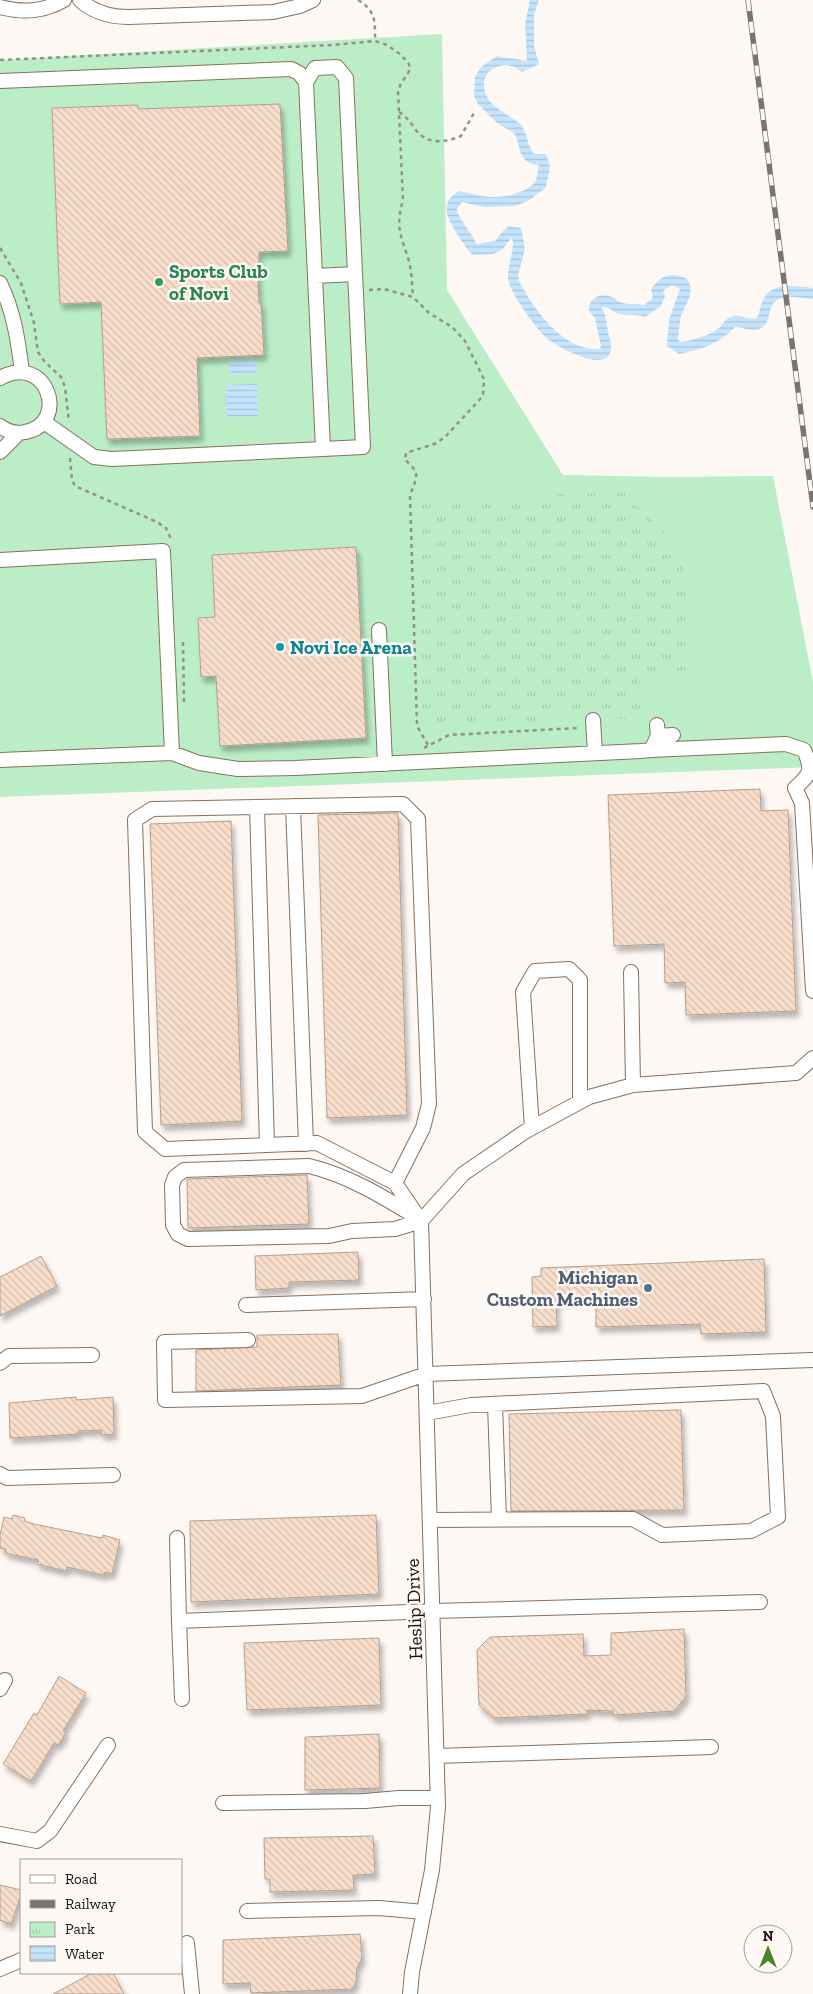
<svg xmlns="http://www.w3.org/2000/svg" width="813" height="1994" font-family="'Zilla Slab',serif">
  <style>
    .green { fill: #bbeec7 }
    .park { fill: url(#park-tufts) }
    .water { fill: url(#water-rules) }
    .building { fill: url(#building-back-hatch); stroke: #b79f8c; filter: url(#shadow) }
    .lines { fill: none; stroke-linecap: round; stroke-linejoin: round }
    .minor-casing { stroke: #87705e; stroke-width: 16 }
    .path { stroke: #97908a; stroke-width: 2.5; stroke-dasharray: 4 4; stroke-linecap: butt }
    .minor { stroke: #fff; stroke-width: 14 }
    .rail-casing { stroke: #7b736d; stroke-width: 5.5 }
    .rail { stroke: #fef8f4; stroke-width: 4; stroke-dasharray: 11; stroke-linecap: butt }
    .leisure-dot { fill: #2e9e5b; stroke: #fef8f4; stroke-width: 2 }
    .culture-dot { fill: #0f9aa8; stroke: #fef8f4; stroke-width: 2 }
    .service-dot { fill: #5c6f8a; stroke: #fef8f4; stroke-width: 2 }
    .labels { text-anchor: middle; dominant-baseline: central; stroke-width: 5; stroke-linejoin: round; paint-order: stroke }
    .leisure-label { font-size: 19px; font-weight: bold; fill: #27864d; stroke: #fef8f4; text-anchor: start }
    .culture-label { font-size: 19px; font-weight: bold; fill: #0d838f; stroke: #fef8f4; text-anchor: start }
    .service-label { font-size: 19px; font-weight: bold; fill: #4e5e75; stroke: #fef8f4; text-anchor: end }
    .street-label { font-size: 19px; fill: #1d140d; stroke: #fef8f4 }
  </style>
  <defs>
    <pattern id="park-tufts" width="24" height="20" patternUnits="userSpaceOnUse" patternTransform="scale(1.25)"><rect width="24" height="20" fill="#bbeec7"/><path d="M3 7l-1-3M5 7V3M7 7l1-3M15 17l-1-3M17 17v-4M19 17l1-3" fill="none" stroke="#a0cbaa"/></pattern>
    <pattern id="water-rules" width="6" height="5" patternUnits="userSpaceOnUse" patternTransform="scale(1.25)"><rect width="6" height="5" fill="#c4e4fd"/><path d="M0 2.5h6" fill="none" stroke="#a8c3d8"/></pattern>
    <pattern id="building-back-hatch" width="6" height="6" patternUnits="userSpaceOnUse" patternTransform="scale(1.25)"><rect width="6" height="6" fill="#f8deca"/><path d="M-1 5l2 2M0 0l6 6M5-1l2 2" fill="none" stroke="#d4beac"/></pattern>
    <filter id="shadow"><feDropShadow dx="3" dy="5.5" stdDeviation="2.5" flood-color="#0004"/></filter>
  </defs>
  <rect width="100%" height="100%" fill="#fef8f4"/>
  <path class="green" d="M442,34L447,290L563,475L670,477L773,476L813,682V767L0,797V60Z"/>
  <path class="park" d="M623,492L683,551L689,670L639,672L641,718L570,721L569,710L549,711L550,722L422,727L416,501Z"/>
  <path class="water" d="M530,0H539L534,15V46L539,64L522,72C506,57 478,69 485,92C488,106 509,115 519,123C528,131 526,144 534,154H546L550,167L546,187L528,201L515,206L484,207L462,202L457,209L458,214L477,244L495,241L503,231L509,226L521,228L525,249L518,275L519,281C534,310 564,352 600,349L601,346L595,318L589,311C588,298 601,292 612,297C616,299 619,302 623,303C630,305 637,303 644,305L652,299L653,296L651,290C659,275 672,271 687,279C696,292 686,303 681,316C679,324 679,332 678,340L681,342C694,340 709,336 719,328C723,325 725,319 730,317C739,313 748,321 757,318C760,312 760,305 764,298C773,282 797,286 813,288V299C802,298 787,294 777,300C766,306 773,324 759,329C751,332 743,327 735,327C720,343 701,350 679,354L667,346L669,320L680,289L672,285L663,291L665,296L661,306L645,317C637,314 629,316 620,314C612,312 609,306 601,307C607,316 606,325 609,336C623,380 564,352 548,339C538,332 515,298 510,286C503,270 516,255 512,237L502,250L493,254L473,255C465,248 462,241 456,232C447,217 439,203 459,191C467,192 474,195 482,196C499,199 525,195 536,181L539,165C517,163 522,148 514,133L497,123L478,104L474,96L475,77L481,67L497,56L527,61L525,25Z
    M256,360L257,374L230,375L229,362Z
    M257,384L258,416L227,417L226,385Z"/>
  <path class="building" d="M280,104L288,251L259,252V262H257L259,303H261L264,355L197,358L200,436L107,439L101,302L60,304L52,108L138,105V109Z
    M356,547L366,738L220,746L216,676L201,677L198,618L215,617L212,555Z
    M760,789L761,811L788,810L796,1011L686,1015L685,982L665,983L664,944L614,946L608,795Z
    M398,813L407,1115L327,1118L318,815Z
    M231,821L242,1121L161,1125L150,824Z
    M307,1175L309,1224L188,1228L187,1179Z
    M358,1252L359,1280L289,1282V1288L256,1290L255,1256Z
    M41,1256L57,1286L0,1316V1277Z
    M764,1259L766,1332L701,1334L700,1324L596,1327V1299L556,1300L557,1326L533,1327L532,1277L541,1276V1268Z
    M338,1334L341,1385L196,1391V1350L257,1347V1335Z
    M76,1397V1400L113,1397L114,1434L102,1435L101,1430L78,1431V1434L10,1438L9,1403Z
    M681,1410L684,1510L511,1511L509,1414Z
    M13,1515L25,1518L24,1521L34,1524L102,1538L103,1535L120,1540L112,1574L105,1572L104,1575L67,1567L66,1571L37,1564L38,1560L5,1553L6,1549L0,1548V1535L4,1517L12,1519Z
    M376,1515L379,1594L191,1602L190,1521Z
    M684,1629L686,1697L674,1711L614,1715L613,1711L587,1710V1714L494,1718L479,1705L477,1650L490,1637L583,1634L584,1656L611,1655V1633Z
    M379,1638L381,1705L247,1710L244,1643Z
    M59,1676L86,1693L63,1731L66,1733L58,1745L54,1743L31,1781L3,1764L34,1713L37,1715Z
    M379,1734L380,1788L305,1790V1737Z
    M373,1836L375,1874L353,1875L354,1890L270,1892V1879H265L264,1838Z
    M0,1885L21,1890V1895L11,1924L0,1920Z
    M360,1934L362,1958L357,1968L356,1982L352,1989L251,1993L250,1983L223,1984V1940Z
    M92,1973H113L124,1994H53Z"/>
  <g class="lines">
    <defs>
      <path id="minor" d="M80,0C94,13 110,17 129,17L273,12L300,6L313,0
        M0,7C23,13 43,12 64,0
        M0,81L291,69L299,73L306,82L323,449L363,447L346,78L337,67L315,68L306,82
        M315,276L355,274
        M0,283C14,312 18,340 22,372
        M0,378C48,352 70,424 25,432C16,434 8,432 0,426
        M44,422L94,457L112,459L323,449
        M0,452L18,434
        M0,560L163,551L172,753
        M379,630L385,764
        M593,720L595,753
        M658,736L673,735
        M651,750L786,744L804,750C813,770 811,774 795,788L802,803L813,991
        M0,760L172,753L199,763L238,769L295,768L641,751L651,750L658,736L657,725
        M293,806L306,1144
        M257,807L267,1145
        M631,972L633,1085
        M532,1128L523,992L535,971L569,969L580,980V1101
        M395,1183L317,1143L165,1149L145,1132L135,820L152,809L403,804L418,819L429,1104L423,1128L395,1183L421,1221
        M416,1217C382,1196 347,1175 309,1166L184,1170L175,1177L172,1185L173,1225L178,1234L188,1239L329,1236L352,1231L395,1229L421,1221L463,1174L526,1131L589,1097L633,1085L796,1073L813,1058
        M246,1305L424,1299
        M248,1340L164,1342L165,1400L362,1396L426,1374L813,1360
        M0,1363L9,1356L92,1355
        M495,1404L499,1519
        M427,1413L471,1405L763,1391L773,1416L778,1517L751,1531L662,1535L633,1519L431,1520
        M0,1474L7,1478L113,1475
        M177,1538L179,1621L433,1611L760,1602
        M179,1621L182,1699
        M0,1689L5,1680
        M437,1756L711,1747
        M223,1803L365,1801L399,1798H438
        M0,1834L37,1841L50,1831L108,1745
        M247,1911L379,1908L424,1912
        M187,1943L192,1994
        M0,1969L21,1960
        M410,1994L412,1972L432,1870L438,1807L421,1221"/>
    </defs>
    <use href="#minor" class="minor-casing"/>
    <path class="path" d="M358,0C376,11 375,21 375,41
      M0,60L333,45L375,41L387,45L400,54L409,64L410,69L407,75L401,83L398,91L403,200C395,228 401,235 409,261C412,273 412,285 413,297
      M399,112C406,116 410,122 415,129C427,145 445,143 461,136L475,111
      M0,248L21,283L34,323L38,352L44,361L61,377L65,387L69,422
      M369,290L384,289L413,297L429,313L452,327L465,341L484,379L483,396L446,436L437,443L406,453L405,460C421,473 417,477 410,495L417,726L428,745
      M70,458L72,480L75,486L157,522L166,528L172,541
      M183,642L184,704
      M424,748L449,735L577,728"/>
    <use href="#minor" class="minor"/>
    <defs>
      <path id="rail" d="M748,0L813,507"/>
    </defs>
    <use href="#rail" class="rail-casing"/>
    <use href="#rail" class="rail"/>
  </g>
  <circle class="leisure-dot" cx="159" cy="282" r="5"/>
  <circle class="culture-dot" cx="280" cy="647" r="5"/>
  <circle class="service-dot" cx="648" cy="1288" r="5"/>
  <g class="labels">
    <g class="leisure-label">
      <text x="169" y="271">Sports Club<tspan x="169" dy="22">of Novi</tspan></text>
    </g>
    <g class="culture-label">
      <text x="290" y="647">Novi Ice Arena</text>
    </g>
    <g class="service-label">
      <text x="638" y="1277">Michigan<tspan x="638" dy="22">Custom Machines</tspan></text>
    </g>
    <g class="street-label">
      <text transform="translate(414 1609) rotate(-92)">Heslip Drive</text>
    </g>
  </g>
  <rect x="20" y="1859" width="162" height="115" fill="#fef8f4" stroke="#a49d98"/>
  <rect x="30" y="1875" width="25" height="8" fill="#ffffff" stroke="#a49d98"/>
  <text x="65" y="1884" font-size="15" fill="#1d140d">Road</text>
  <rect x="30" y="1900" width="25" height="8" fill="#7b736d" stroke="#a49d98"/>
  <text x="65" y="1909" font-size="15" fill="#1d140d">Railway</text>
  <rect x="30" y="1922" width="25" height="15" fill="url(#park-tufts)" stroke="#a49d98"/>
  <text x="65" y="1934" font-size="15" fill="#1d140d">Park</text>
  <rect x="30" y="1946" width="25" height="15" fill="url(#water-rules)" stroke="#a49d98"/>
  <text x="65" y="1959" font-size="15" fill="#1d140d">Water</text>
  <g transform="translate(768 1949)"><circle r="24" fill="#fef8f4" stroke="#a49d98"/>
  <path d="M0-4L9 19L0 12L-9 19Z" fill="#478727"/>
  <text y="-8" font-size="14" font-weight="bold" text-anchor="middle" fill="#1d140d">N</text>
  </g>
</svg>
